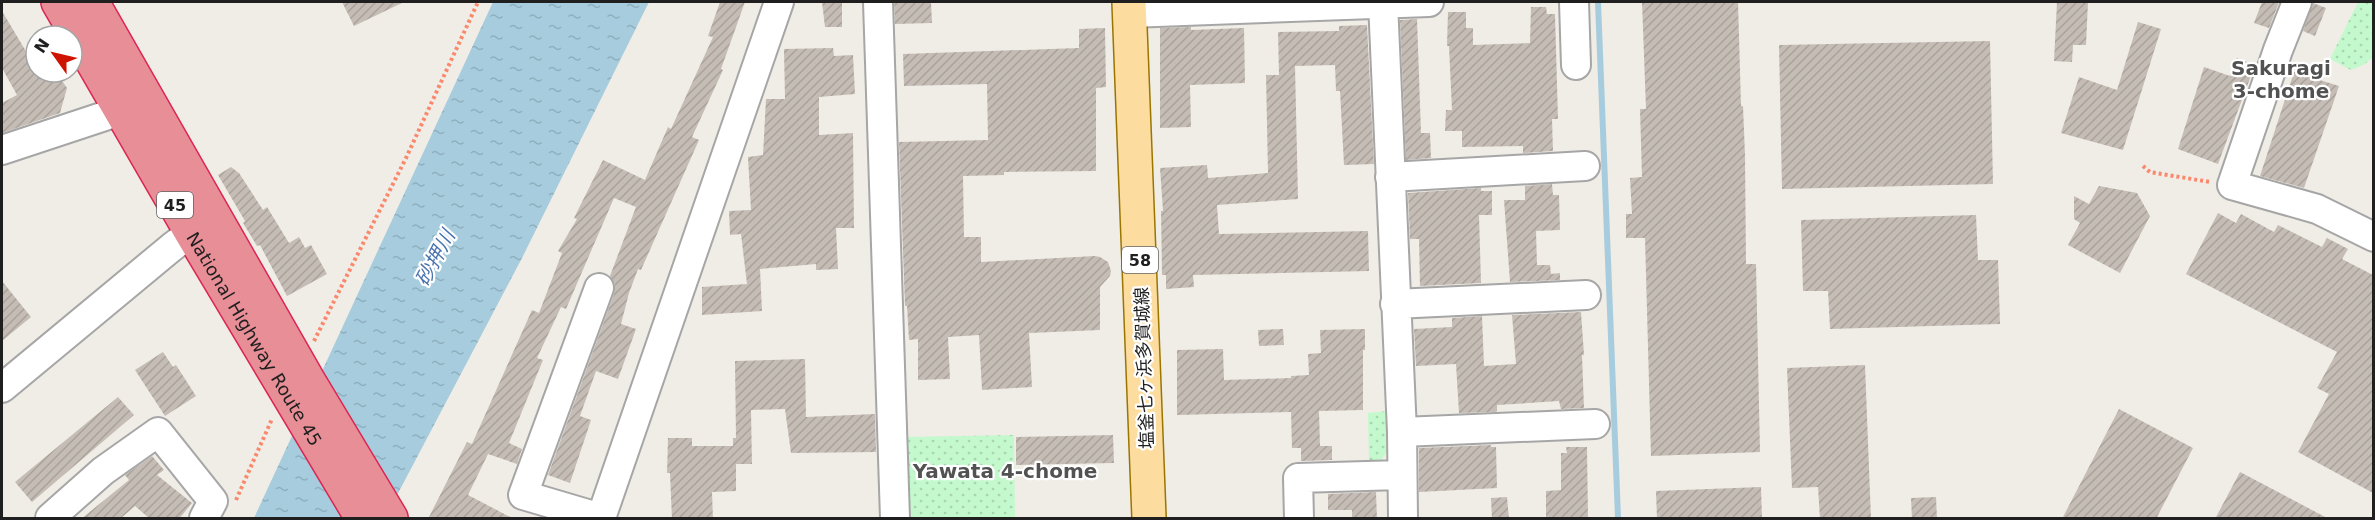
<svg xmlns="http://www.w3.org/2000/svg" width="2375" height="520" font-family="'DejaVu Sans','Noto Sans JP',sans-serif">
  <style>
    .park { fill: url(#park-dots) }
    .water { fill: url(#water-ripples) }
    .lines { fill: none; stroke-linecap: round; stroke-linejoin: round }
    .stream { stroke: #a6ccdd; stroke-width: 6 }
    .building { fill: url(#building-hatch) }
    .minor-casing { stroke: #a6a6a6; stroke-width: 32 }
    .major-casing { stroke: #9a7500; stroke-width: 36 }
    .highway-casing { stroke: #db2653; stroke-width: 36 }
    .path { stroke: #fa886d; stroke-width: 4; stroke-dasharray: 3 3; stroke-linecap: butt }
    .minor { stroke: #fff; stroke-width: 28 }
    .major { stroke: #fcdc9f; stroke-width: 33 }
    .highway { stroke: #e78e96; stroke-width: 33 }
    .labels { text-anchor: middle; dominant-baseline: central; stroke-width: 4.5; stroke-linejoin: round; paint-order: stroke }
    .shield { fill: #fff; stroke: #626262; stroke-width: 1.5 }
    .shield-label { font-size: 16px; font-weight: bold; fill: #1f1f1f }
    .street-label { font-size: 18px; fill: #1f1f1f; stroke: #fff }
    .neighbourhood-label { font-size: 20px; font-weight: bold; fill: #525252; stroke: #fff }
    .water-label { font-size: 20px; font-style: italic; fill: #4b74af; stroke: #fff }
  </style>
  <defs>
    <pattern id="park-dots" width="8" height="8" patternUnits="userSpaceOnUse" patternTransform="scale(1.5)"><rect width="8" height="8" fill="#c3f9cc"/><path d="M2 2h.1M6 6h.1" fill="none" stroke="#a7d5af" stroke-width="1.8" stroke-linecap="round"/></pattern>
    <pattern id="water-ripples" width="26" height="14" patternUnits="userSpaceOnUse" patternTransform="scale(1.5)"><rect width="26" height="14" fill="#a6ccdd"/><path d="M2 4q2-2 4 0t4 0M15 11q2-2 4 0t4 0" fill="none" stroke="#8eafbd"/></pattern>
    <pattern id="building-hatch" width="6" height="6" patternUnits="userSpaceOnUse" patternTransform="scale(1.5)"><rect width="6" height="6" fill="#c5bdb5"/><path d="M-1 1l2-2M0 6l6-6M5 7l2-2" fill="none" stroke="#a9a29b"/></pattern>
  </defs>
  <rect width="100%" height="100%" fill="#f0ede6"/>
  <path class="park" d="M2358,2H2373V57L2365,64L2351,70L2330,59Z
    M1388,411V451L1379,462H1369L1368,413Z
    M1014,435L1015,518H905L904,437Z"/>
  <path class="water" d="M493,2H649L522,258L385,518H254Z"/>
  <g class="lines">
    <path class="stream" d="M1598,2L1618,518"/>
  </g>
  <path class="building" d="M342,2H404L354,26Z
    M720,2H745L721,69L723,70L692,137L699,140L641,270L638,269L629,293L621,324L636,329L618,379L596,371L580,416L591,420L570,483L548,475L614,294L615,285L610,276L636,207L614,198L566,309L561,307L537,358L543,360L509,443L522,449L517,464L488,454L468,495L514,519H428L467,442L472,444L532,310L539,313L562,253L558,251L577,219L574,218L603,160L645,180L668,127L671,129L713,37L708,36Z
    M822,2H842V27H825Z
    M894,2H931L932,23L895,24Z
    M1642,2H1738L1741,106H1743L1745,155L1746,264H1756L1760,452L1651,456L1645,238H1626V214H1632L1630,178L1642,177L1640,109H1646Z
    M2057,2H2088L2086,45H2073L2072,62L2054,61Z
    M2262,2H2279L2269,28L2254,23Z
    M2313,3L2326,8L2315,36L2303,31Z
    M1531,7H1546L1547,14H1555L1558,119H1552L1553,151L1523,153V146L1462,147V131H1445L1446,110H1452L1449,46H1447L1448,12H1466V28H1473V45L1530,43Z
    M2,11L43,80L56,72L67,88L60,113L2,133V103L17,95L2,68Z
    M1417,19L1421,133H1430L1431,158L1406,160L1400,20Z
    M2138,22L2161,29L2123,150L2061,133L2079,77L2117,90Z
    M1367,25L1374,164L1344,165L1340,91H1336L1335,65L1295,66L1298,199L1217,205L1219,234L1368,231L1369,271L1193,275L1194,287L1166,289V275H1162L1161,211H1163L1160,168L1207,165L1208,178L1268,173L1266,75H1279L1278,32L1339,31V26Z
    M1191,27V30L1244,28L1245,83L1190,85L1191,127L1160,128V28Z
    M1105,28L1106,87L1096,88V171L1004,172V175L963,176L964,237H981V262L1095,256L1100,257L1108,262L1111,271L1110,276L1100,287V330L1029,333L1032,387L982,390L979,335L948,337L950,379L918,380V339L909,340L907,306H905L899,142L988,140L987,84L904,86L903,54L1079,48V29Z
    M1990,41L1993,184L1782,189L1779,45Z
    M833,48L834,56L853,55L855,94L819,97V135L853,133L854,228H836L838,269L816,270V264L760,269L762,311L702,315V287L747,284L741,234L730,235L729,211L751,210L748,157L763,155L766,99H785L784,49Z
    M2237,58L2255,65L2218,164L2178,149L2204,67L2230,76Z
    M2294,72L2339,86L2304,188L2260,176Z
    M231,167L239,173L263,210L267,207L289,243L299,237L305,248L311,245L327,274L287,296L260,245L257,246L243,223L245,221L218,175Z
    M1552,184L1553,195H1559L1560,230L1536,231L1537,265H1550L1551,274L1560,273V280L1510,282L1504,200H1525V186Z
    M2099,186L2137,193L2150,216L2120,273L2068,245L2080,223L2074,219V196L2089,204Z
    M1481,188V191H1492V215H1479L1481,283L1420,286L1419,239H1410L1408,193Z
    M2218,213L2236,223L2241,214L2274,232L2278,225L2322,247L2327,238L2348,249L2342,259L2373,275V493L2298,452L2329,394L2317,388L2337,352L2186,274Z
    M1976,215L1978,260H1998L2000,324L1830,329L1828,291H1803L1801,220Z
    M2,281L31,317L2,341Z
    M1581,312L1584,355H1582L1584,408L1561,409L1559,401L1497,405V411L1495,412L1459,413L1456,364L1416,366L1414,329L1452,327V318L1482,316L1484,366L1516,364L1512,315Z
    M1283,329L1284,345L1259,346L1258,330Z
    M1365,329V350H1363V410L1319,411L1320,446H1332V460L1301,461V448H1292L1291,412L1177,415V350L1223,349L1224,380L1291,378V376L1309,375L1308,354L1321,353L1320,330Z
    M163,352L173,367L176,365L196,396L165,416L135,370Z
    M805,359L806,417L875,414L876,452L791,453L785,409L751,410L752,464H736V491L712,492L713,519H672L670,473H667L668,438H692V446H733V438H736L735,361Z
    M1865,365L1871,519H1820L1818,487L1792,488L1787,368Z
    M118,397L134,415L32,502L15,482Z
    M2119,409L2193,448L2156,519H2062Z
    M1113,435L1114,463L1016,465V437Z
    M1491,445V447H1496L1497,488L1419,492V448Z
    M1566,447H1587L1588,519H1546V491L1561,490V453H1567Z
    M152,456L164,470L157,475L192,503L179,519H150L135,506L120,519H81L129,480L125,475Z
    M2240,472L2329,519H2215Z
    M1761,487L1762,519H1657L1656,491Z
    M1376,492L1377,519H1352V510H1328V494Z
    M1507,497L1509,519H1492L1491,498Z
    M1936,497L1937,519H1912L1911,498Z"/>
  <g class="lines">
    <defs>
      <path id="minor" d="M878,2L895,518
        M1383,2L1402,432L1403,518
        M1574,2L1576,65
        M2297,2L2278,50L2232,185L2317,209L2374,237
        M1130,13L1429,2
        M2,150L120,111
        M1390,177L1585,166
        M599,288L523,495L601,518
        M1395,304L1586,295
        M2,388L172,247L209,219
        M1402,432L1595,424
        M50,518L103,471L158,432L213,501L204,518
        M601,518L779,2
        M1299,518L1298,478L1401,475"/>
      <path id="major" d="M1129,2L1149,518"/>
      <g id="highway">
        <path id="s1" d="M58,2L191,232L362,518"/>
        <path d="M92,2L308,380L391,518"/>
      </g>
    </defs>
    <use href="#minor" class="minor-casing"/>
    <use href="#major" class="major-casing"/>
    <use href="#highway" class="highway-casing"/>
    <path class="path" d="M2143,166L2150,172L2210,182
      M314,341L406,158L478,2
      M236,500L272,419"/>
    <use href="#minor" class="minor"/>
    <use href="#major" class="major"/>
    <use href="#highway" class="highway"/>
  </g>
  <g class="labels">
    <g class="shield">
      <rect x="157" y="192" width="36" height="26" rx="4.5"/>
      <rect x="1122" y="247" width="36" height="26" rx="4.5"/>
    </g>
    <g class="shield-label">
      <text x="175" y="205">45</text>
      <text x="1140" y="260">58</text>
    </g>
    <g class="street-label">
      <text stroke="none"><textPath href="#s1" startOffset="390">National Highway Route 45</textPath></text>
      <text transform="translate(1144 368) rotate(-92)">塩釜七ヶ浜多賀城線</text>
    </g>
    <g class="neighbourhood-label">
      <text x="2281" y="68">Sakuragi<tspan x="2281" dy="23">3-chome</tspan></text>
      <text x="1005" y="471">Yawata 4-chome</text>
    </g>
    <g class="water-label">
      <text transform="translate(435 258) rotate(-62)">砂押川</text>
    </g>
  </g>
  <rect width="2375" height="520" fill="none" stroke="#1f1f1f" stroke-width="6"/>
  <g transform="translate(54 54) rotate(304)"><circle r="28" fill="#ffffff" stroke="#a5a5a5" stroke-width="1.5"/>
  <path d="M0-4.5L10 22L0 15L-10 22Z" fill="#ce1300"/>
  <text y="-9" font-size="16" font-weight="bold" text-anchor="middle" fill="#1f1f1f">N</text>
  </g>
</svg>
